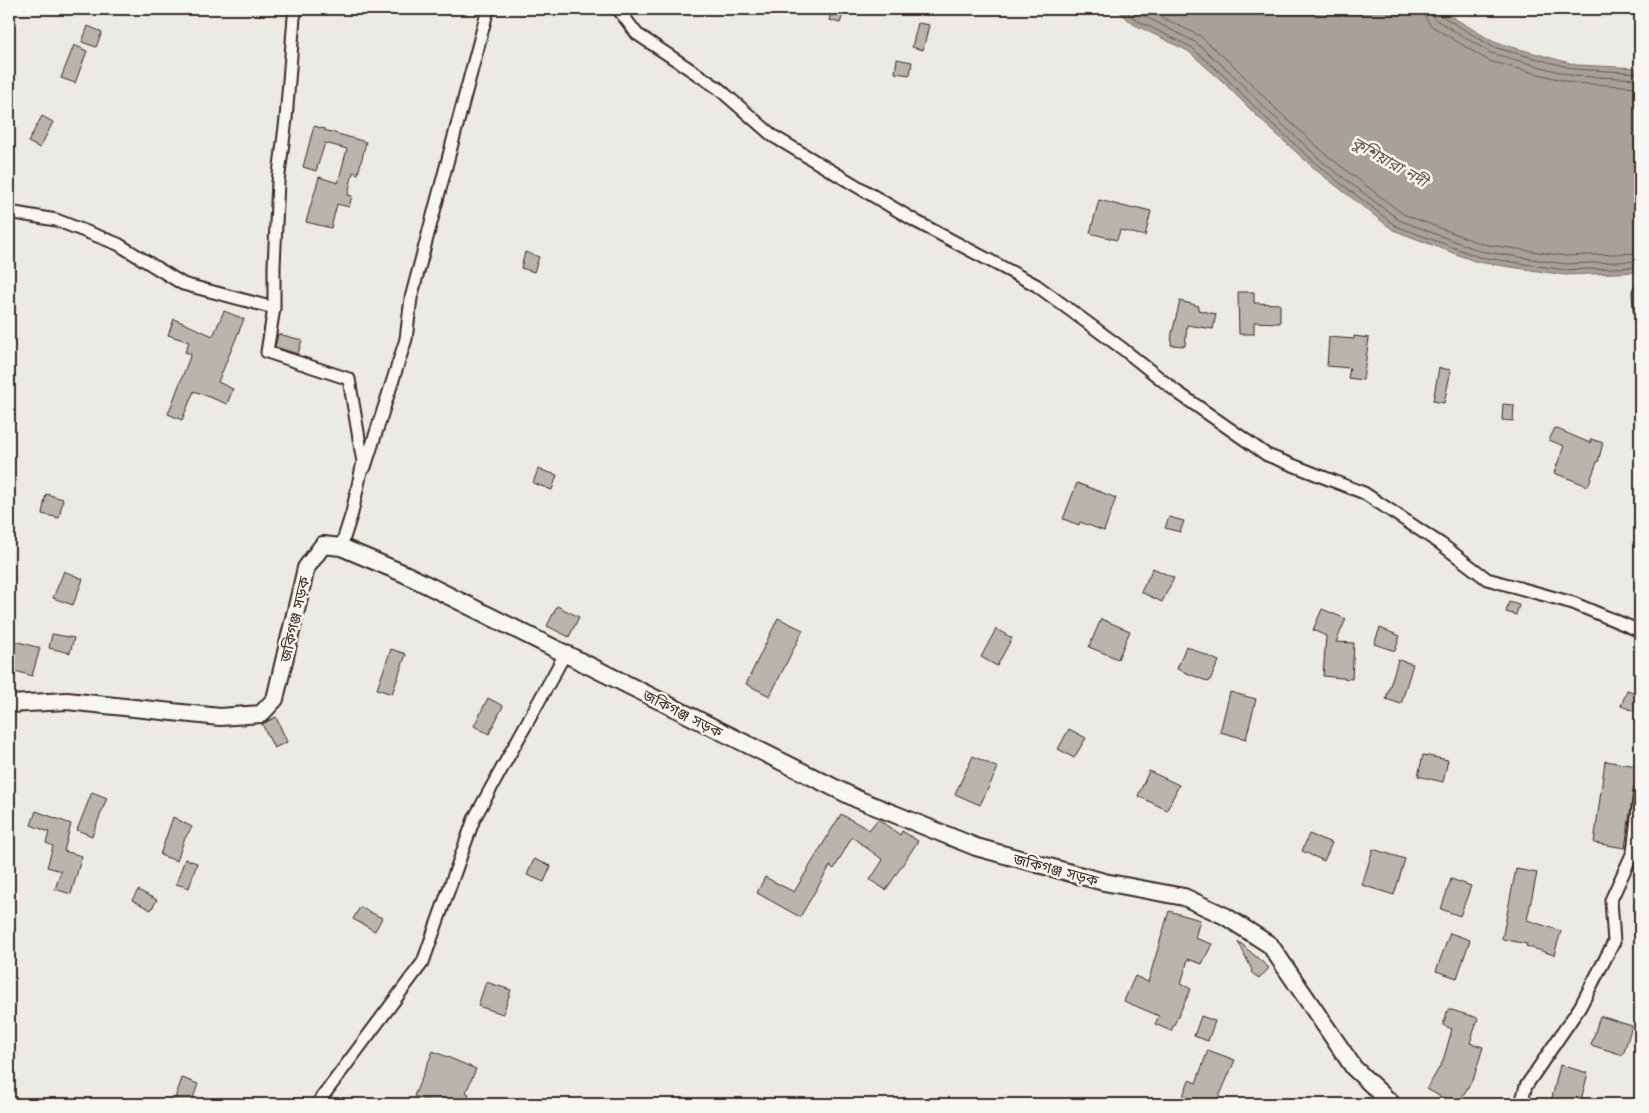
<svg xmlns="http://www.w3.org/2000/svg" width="1649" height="1113" font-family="Mali,'Noto Sans Bengali',sans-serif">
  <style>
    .water { fill: #a8a198; stroke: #7c7167 }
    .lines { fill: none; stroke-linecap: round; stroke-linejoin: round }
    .shore { stroke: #675a4f; stroke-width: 1 }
    .building { fill: #bab4ae; stroke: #3b2a1e }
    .minor-casing { stroke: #3b2a1e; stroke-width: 15 }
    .secondary-casing { stroke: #3b2a1e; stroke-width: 20 }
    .minor { stroke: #f6f6f2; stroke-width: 11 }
    .secondary { stroke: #f6f6f2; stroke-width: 16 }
    .labels { text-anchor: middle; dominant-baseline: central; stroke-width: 5; stroke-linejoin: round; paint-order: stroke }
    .street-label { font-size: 15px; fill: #3b2a1e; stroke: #f6f6f2 }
    .water-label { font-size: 16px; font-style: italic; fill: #615449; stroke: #f6f6f2 }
  </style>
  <rect width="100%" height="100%" fill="#ebeae5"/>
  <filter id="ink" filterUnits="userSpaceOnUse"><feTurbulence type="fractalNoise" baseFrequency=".02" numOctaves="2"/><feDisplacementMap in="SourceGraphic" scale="10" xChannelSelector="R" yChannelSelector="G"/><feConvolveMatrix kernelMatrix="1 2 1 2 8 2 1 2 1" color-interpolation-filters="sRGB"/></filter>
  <g filter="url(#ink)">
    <path class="water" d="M1116,9H1439L1494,42L1577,65L1640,68V272L1565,275L1477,262L1393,230L1317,171L1263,122L1221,80L1188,51L1133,24Z"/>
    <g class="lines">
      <path class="shore" d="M1123,9L1136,20L1191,47L1224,76L1267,119L1320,167L1396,226L1479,257L1565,270L1640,267
        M1133,9L1140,14L1195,42L1229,71L1271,114L1324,163L1399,220L1480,251L1565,264L1640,261
        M1145,9L1200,36L1234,66L1276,109L1329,157L1403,214L1482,244L1566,256L1640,253
        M1423,9L1425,17L1430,25L1489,61L1573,83L1640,87
        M1431,9L1432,16L1436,20L1491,53L1574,76L1640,79
        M1437,9L1440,15L1493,47L1575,69L1640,73"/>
    </g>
    <path class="building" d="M832,9H845L840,23L829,20Z
      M918,23L929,25L923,50L912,47Z
      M88,26L102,32L96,47L82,42Z
      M74,45L87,51L75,83L61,78Z
      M897,59L912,62L910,75L895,73Z
      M42,116L53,122L40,148L28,142Z
      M314,126L325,129L324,130L366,142L358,174L353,172L348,195L352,196L349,207L337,204L331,228L306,222L319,177L338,183L347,149L325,143L316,171L303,167Z
      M1099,200L1134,209L1135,207L1151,211L1145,236L1120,230L1117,240L1090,233Z
      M525,252L539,257L534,272L521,268Z
      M1238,292H1254V303L1280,304V323L1254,322V334H1239Z
      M1180,301L1199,306L1198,310L1216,314L1213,329L1187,325L1185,346L1171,345L1172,333Z
      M224,311L244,319L218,382L233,389L227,404L194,391L182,420L168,414L191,354L185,352L189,342L168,335L174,319L213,336Z
      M278,334L302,340L298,354L275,347Z
      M1354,336L1369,338L1363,380L1348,378L1350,368L1327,366L1329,337L1354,339Z
      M1439,368L1451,370L1444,403L1433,401Z
      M1503,404L1514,405L1513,421L1502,420Z
      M1555,428L1590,443L1591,439L1603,443L1598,462H1597L1588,486L1554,473L1564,446L1549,440Z
      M538,469L557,475L552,490L533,483Z
      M1077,483L1116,498L1104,531L1080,522L1079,525L1063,519Z
      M46,494L63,499L59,518L42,514Z
      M1169,517L1184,521L1180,532L1165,528Z
      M1153,568L1174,578L1162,602L1141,592Z
      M64,571L83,579L73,605L53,598Z
      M1509,602L1519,605L1516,615L1506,612Z
      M557,606L579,617L569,637L547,626Z
      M1322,609L1346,619L1336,642L1354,643L1352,679L1323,676L1326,636L1313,630Z
      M778,618L803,630L770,696L746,684Z
      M1101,619L1130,631L1118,659L1089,647Z
      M1380,628L1400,636L1395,651L1374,644Z
      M996,629L1012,638L997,666L981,657Z
      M52,634L74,638L70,653L49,648Z
      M15,641L40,648L32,676L9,669V652L12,653Z
      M1186,646L1219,661L1209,682L1177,669Z
      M391,649L406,654L392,694L377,689Z
      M1398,660L1413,664L1401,704L1386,699Z
      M1627,690L1640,694V713L1621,706Z
      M1230,692L1256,699L1246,739L1220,732Z
      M488,698L503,706L489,734L474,726Z
      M276,717L287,742L274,748L262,724Z
      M1069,729L1086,738L1074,758L1058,749Z
      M1423,755L1448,760L1443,782L1418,776Z
      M973,756L998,768L980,805L955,794Z
      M1605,761L1637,766L1625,848L1594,843Z
      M1149,771L1179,785L1167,810L1138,796Z
      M92,792L107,798L92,836L77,830Z
      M36,811L71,824L64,851L82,856L71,894L55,889L61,871L47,867L53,846L46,843L49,832L31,825Z
      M841,814L869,830L878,819L900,835L902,831L918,841L886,890L870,880L883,860L852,837L834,869L830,866L800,917L757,893L765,877L794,892Z
      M173,817L192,827L184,840L177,861L160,855Z
      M1309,834L1332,843L1324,861L1302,851Z
      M1373,849L1405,859L1394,895L1362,885Z
      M185,859L197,863L189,888L176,884Z
      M534,859L551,866L544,882L527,875Z
      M1516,869L1537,873L1527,920L1561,931L1554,955L1526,946L1527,944L1502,939Z
      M1451,879L1471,886L1460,916L1441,909Z
      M138,890L157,900L151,910L132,900Z
      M360,907L382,918L375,931L353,919Z
      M1169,911L1200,920L1195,938L1212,944L1202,964L1188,959L1181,984L1191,989L1171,1031L1155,1024L1159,1016L1124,1001L1135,976L1148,982Z
      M1450,933L1470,940L1457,978L1436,971Z
      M1238,941L1269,968L1259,979L1251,972L1252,970Z
      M486,982L511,990L503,1014L478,1006Z
      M1448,1009L1478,1018L1470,1043L1483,1047L1474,1077L1458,1104H1454L1427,1089L1443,1061L1452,1029L1443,1025Z
      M1201,1016L1215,1021L1208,1041L1194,1036Z
      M1600,1016L1632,1026L1623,1055L1591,1045Z
      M1208,1050L1235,1060L1216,1104H1180L1189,1080L1196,1083Z
      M433,1051L476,1069L466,1092L469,1094L464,1104H437L414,1096Z
      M1560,1065L1588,1073L1580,1104H1560L1551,1102Z
      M182,1078L198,1084L191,1104H173Z"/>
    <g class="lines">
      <defs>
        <path id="minor" d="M618,9L637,34L718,88L773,136L917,222L1036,285L1123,349L1177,392L1267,455L1364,493L1441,544L1487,579L1573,603L1640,631
          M9,212L56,220L118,244L183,284L274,308L267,352L349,379L363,462L352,513L341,547
          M1639,292L1640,309
          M274,308V266L278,182L286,119L294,17L297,9
          M365,467L406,339L411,298L488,9
          M317,1104L423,962L474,819L565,654
          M1521,1104L1526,1086L1580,1007L1614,942L1611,900L1633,852L1640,792"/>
        <path id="secondary" d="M9,704L67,701L220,717L261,714L275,699L306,568L323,545L341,547L405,574L857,799L976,847L1104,882L1184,897L1225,916L1270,945L1354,1068L1392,1104"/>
      </defs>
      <use href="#minor" class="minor-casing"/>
      <use href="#secondary" class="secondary-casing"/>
      <use href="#minor" class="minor"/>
      <use href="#secondary" class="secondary"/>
    </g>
  </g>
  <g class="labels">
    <g class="street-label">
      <text transform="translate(294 619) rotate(-77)">জকিগঞ্জ সড়ক</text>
      <text transform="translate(683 713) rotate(27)">জকিগঞ্জ সড়ক</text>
      <text transform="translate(1056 869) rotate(15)">জকিগঞ্জ সড়ক</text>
    </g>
    <g class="water-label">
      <text transform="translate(1390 161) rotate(30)">কুশিয়ারা নদী</text>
    </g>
  </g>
  <rect width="1649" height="1113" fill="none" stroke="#f6f6f2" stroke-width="30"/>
  <rect x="15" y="15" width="1619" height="1083" fill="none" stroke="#3b2a1e" stroke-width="2" filter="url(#ink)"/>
</svg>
